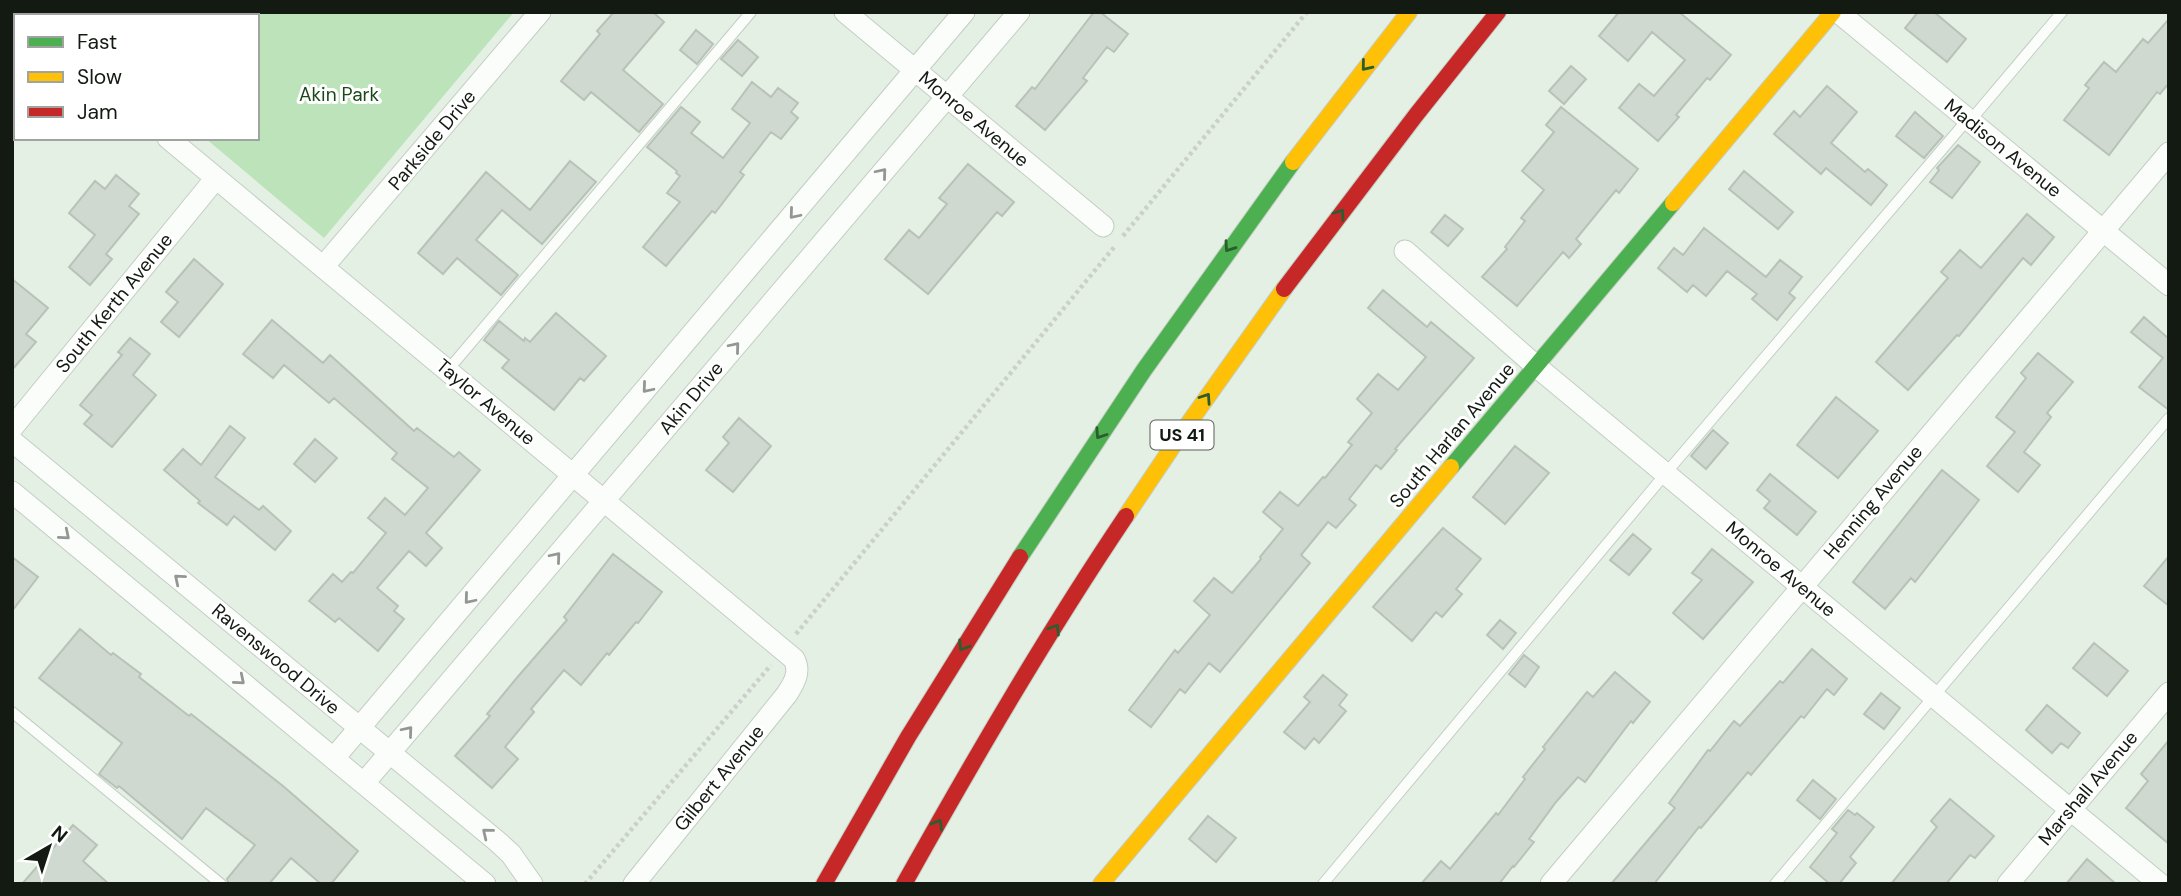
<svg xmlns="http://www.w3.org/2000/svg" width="2181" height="896" font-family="'DM Sans',sans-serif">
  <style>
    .green { fill: #bce3ba }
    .building { fill: #d0d9cf; stroke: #b9c2b8; stroke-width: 2 }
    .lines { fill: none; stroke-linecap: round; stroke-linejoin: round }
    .lane-casing { stroke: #c4cdc4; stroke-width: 12 }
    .street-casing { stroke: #c4cdc4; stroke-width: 23 }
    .fast-casing { stroke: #c4cdc4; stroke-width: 18 }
    .slow-casing { stroke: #c4cdc4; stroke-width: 18 }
    .jam-casing { stroke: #c4cdc4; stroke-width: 18 }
    .path { stroke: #ccd0cb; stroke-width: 4.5; stroke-dasharray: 3.5 3.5; stroke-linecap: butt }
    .lane { stroke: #fbfdfb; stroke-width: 10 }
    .street { stroke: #fbfdfb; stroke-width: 21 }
    .fast { stroke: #4caf50; stroke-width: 16 }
    .slow { stroke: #ffc107; stroke-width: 16 }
    .jam { stroke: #c62828; stroke-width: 16 }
    .oneway { stroke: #2c5d2e }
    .oneway2 { stroke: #929792 }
    .labels { text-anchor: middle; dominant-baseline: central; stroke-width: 6; stroke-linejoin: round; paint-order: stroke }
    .shield { fill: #fff; stroke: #595f59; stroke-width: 2 }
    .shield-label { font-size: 18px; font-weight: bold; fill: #121a12 }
    .park-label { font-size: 19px; fill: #1a4919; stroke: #fff }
    .street-label { font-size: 19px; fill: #121a12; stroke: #fff }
  </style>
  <rect width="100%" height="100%" fill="#e4f0e3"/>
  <path class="green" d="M55,12H514L324,238L205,138H257V16H59Z"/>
  <path class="building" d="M614,12H653L664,22L623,70L663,104L639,132L591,92L584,100L561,81L600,34L597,31Z
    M1094,12H1100L1128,34L1114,52L1107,47L1083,78L1087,81L1045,130L1016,106L1032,87L1035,89Z
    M1619,12H1679L1731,55L1710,80L1707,78L1676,115L1679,117L1658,141L1619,108L1639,84L1654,96L1685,60L1652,32L1628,61L1599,36Z
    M1918,12H1934L1966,39L1947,62L1905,28Z
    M2169,19V83L2160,94L2157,92L2109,155L2064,120L2089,88L2085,85L2104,62L2116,72L2143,39L2148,43Z
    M696,30L713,44L697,64L680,50Z
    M738,40L758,57L742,76L721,59Z
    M1571,66L1586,79L1564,104L1549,91Z
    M752,82L771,97L778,88L798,103L791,112L798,118L781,139L771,132L740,172L744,175L715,213L712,211L666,266L643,247L680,202L667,193L680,176L676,173L677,171L647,147L681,107L700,122L691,133L723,158L750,123L732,109Z
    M1827,86L1857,112L1831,143L1865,172L1868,169L1887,185L1871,205L1826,168L1821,174L1774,134L1794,111L1800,117Z
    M1561,107L1638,169L1619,193L1616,190L1576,239L1581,244L1569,258L1563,252L1517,306L1482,277L1507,249L1505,247L1525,221L1521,218L1544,190L1522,171L1554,132L1546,125Z
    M1915,112L1943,136L1924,158L1896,136Z
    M1958,145L1980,162L1952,198L1930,182L1939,170L1937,168Z
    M570,161L596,182L542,244L502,210L476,240L518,275L501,295L457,258L443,274L418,253L486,172L530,210Z
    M968,164L1014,202L1002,216L997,212L928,294L885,259L909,230L919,238L947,204L939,198Z
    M1744,171L1793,212L1778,229L1729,189Z
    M116,175L139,194L129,206L139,214L106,254L112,259L90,285L69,267L95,235L69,213L95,181L105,189Z
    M2027,214L2054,237L2031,265L2023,258L1959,336L1957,335L1908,390L1876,362L1948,278L1941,272L1960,250L1981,268Z
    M1445,215L1463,229L1448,246L1431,232Z
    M1704,228L1766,277L1780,260L1802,277L1789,293L1795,298L1777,320L1752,299L1757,294L1727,271L1706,296L1693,285L1687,292L1658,268L1674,248L1683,255Z
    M194,259L223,284L179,337L161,322L178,302L166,292Z
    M12,279L48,308L26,334L36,342L12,370Z
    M1383,290L1427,327L1431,322L1474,358L1395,449L1397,450L1381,469L1376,465L1349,499L1356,505L1336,528L1328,522L1301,555L1310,563L1220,672L1209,663L1185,693L1180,689L1151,727L1129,710L1175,650L1178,653L1210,615L1194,601L1214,578L1232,593L1261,559L1260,557L1283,529L1263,512L1280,492L1298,506L1323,477L1325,478L1352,445L1348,442L1372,413L1357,399L1378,374L1398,390L1426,357L1368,308Z
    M556,313L606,356L584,381L580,378L554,410L502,368L509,360L484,340L499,321L524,341L525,338L530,342Z
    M2144,317L2169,339V410L2139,387L2163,358L2131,332Z
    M272,320L323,363L330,355L414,431L417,428L454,457L459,452L480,470L426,533L442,548L426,566L409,551L377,588L398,606L394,611L404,619L378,651L339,618L335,622L309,601L333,574L342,582L351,572L353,573L386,533L368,518L385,498L405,515L428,488L392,459L397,453L334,398L329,403L284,365L273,378L243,354Z
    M130,338L150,354L133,375L156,395L112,447L84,424L92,415L80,405L122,355L118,352Z
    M2038,353L2073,382L2047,413L2051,417L2024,452L2040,465L2018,492L1987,466L2015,432L1996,417L2026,378L2021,373Z
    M1836,397L1878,431L1838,478L1797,445Z
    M739,418L771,446L733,492L706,470L729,443L723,437Z
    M230,426L245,438L215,477L259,510L263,506L291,531L275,550L234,516L227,525L198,503L200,501L164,470L183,449L201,465Z
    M1713,430L1728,443L1706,469L1691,456Z
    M315,439L337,458L315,482L294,464Z
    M1515,446L1549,473L1505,524L1473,497Z
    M1942,470L1979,500L1915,582L1911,578L1885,609L1853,582Z
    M1770,474L1816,512L1797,535L1764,508L1770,501L1757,490Z
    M1443,528L1481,559L1456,589L1462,594L1442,617L1436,612L1412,641L1373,607Z
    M1633,534L1651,549L1629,575L1610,560Z
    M1712,549L1753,582L1703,639L1673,613L1702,580L1692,573Z
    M613,554L662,592L638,623L636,622L609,655L607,653L581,685L564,670L531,709L534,712L505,747L518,759L492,788L455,756L490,716L487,714L515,680L567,620L564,617Z
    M2169,556V606L2144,586Z
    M12,557L38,577L12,611Z
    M1500,620L1516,633L1503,649L1487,635Z
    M80,629L111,655L113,653L141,674L139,677L189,716L191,714L283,786L358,851L331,884H321L291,858L269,884H229L227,879L255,845L206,808L182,839L119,786L117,788L99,774L122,743L39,678Z
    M2094,643L2128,671L2107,696L2073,668Z
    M1812,649L1847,679L1834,695L1827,689L1804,718L1801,716L1751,775L1748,772L1701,828L1699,827L1654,884H1611L1675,808L1669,803L1708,750L1710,751L1734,721L1740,726L1780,681L1783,683Z
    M1524,655L1539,667L1525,687L1509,674Z
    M1615,672L1650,702L1633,723L1631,721L1585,782L1578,777L1556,802L1529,839L1534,842L1514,867L1513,866L1499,884H1421L1441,861L1450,869L1496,813L1498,815L1525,779L1523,777L1545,749L1543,747L1587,692L1593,697Z
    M1323,675L1347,695L1339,705L1346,711L1319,743L1314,738L1305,749L1284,732L1310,702L1304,697Z
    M1881,693L1900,708L1884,729L1864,714Z
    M2047,705L2080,733L2068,748L2061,743L2052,753L2026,730Z
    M2169,740V844L2126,808L2148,781L2141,774Z
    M1813,780L1836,799L1820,819L1797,800Z
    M1950,799L1994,836L1975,858L1970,855L1946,884H1891L1937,827L1931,821Z
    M1848,810L1855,815L1857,813L1874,827L1850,857L1856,863L1839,884H1830L1810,867L1837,833L1832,829Z
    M1208,816L1236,838L1216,862L1189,839Z
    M73,825L97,845L83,861L109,884H22Z
    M2087,859L2116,884H2066Z"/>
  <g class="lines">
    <defs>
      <path id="lane" d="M1970,121L2062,12
        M448,370L751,12
        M12,712L221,884
        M1323,884L1666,473L1968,119
        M1775,884L2169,418"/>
      <path id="street" d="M16,12L21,16
        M845,12L1103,226
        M1838,12L2169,285
        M168,138L794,659C801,672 794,683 787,694L634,884
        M1405,251L1537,367L2160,884
        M323,267L540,12
        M12,428L216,178
        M12,441L498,842L511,854L532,884
        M12,492L485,884
        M334,758L964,12
        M364,783L1019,12
        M1551,884L2169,153
        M2008,884L2169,693"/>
      <path id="fast" d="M1451,467L1673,203
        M1020,557L1144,370L1293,162"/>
      <path id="slow" d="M1293,162L1409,12
        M1673,203L1833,12
        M1126,516L1181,434L1284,289
        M1101,884L1451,467"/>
      <path id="jam" d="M1284,289L1416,115L1498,12
        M824,884L908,737L1020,557
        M904,884C974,759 1046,635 1126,516"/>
    </defs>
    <use href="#lane" class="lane-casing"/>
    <use href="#street" class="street-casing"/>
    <use href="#fast" class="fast-casing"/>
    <use href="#slow" class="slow-casing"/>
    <use href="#jam" class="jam-casing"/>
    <path class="path" d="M1123,236L1307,12
      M796,634L1115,246
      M585,884L771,665"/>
    <use href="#lane" class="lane"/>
    <use href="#street" class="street"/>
    <use href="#fast" class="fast"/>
    <use href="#slow" class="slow"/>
    <use href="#jam" class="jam"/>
  </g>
  <defs><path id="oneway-chevron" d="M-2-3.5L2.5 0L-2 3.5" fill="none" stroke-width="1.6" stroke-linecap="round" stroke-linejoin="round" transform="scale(1.75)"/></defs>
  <g class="oneway">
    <use href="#oneway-chevron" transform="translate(1366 66) rotate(129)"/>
    <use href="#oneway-chevron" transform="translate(1340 214) rotate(-54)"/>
    <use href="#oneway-chevron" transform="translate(1229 247) rotate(125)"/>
    <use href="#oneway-chevron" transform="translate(1206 398) rotate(-56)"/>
    <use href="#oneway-chevron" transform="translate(1100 434) rotate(124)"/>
    <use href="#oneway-chevron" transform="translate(1055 629) rotate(-58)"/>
    <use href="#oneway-chevron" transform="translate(963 646) rotate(122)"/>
    <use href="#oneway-chevron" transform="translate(938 824) rotate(-60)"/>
  </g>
  <g class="oneway2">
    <use href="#oneway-chevron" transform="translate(882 173) rotate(-50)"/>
    <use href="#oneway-chevron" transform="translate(794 214) rotate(130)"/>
    <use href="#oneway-chevron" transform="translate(735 347) rotate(-50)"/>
    <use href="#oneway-chevron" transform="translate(647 388) rotate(130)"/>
    <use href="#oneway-chevron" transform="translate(65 535) rotate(40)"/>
    <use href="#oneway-chevron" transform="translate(556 557) rotate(-50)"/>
    <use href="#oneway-chevron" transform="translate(179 579) rotate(-140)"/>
    <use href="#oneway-chevron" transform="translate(469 599) rotate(130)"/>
    <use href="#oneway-chevron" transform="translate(240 680) rotate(40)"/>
    <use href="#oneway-chevron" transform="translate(408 731) rotate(-50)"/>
    <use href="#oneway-chevron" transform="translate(487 833) rotate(-141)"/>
  </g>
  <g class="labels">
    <rect class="shield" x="1150.5" y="420.5" width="63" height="29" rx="5"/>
    <g class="shield-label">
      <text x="1182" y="435">US 41</text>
    </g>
    <g class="park-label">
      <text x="339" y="94">Akin Park</text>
    </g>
    <g class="street-label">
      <text transform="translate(974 119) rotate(40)">Monroe Avenue</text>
      <text transform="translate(432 140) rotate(-50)">Parkside Drive</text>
      <text transform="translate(2003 148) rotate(39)">Madison Avenue</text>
      <text transform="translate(114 303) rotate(-51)">South Kerth Avenue</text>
      <text transform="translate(691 398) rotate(-50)">Akin Drive</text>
      <text transform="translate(486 402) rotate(40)">Taylor Avenue</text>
      <text transform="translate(1452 435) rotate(-50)">South Harlan Avenue</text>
      <text transform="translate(1873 502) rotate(-50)">Henning Avenue</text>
      <text transform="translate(1781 569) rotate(40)">Monroe Avenue</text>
      <text transform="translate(276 659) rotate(40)">Ravenswood Drive</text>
      <text transform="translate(719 778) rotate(-51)">Gilbert Avenue</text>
      <text transform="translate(2088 788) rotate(-50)">Marshall Avenue</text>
    </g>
  </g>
  <rect width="2181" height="896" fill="none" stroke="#121a12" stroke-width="28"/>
  <rect x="14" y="14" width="245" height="126" fill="#ffffff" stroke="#a0a3a0" stroke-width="2"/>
  <rect x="28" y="37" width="35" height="10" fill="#4caf50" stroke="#a0a3a0" stroke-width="2"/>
  <text x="77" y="49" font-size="21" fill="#121a12">Fast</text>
  <rect x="28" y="72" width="35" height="10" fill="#ffc107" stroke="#a0a3a0" stroke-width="2"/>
  <text x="77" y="84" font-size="21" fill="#121a12">Slow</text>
  <rect x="28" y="107" width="35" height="10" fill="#c62828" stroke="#a0a3a0" stroke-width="2"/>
  <text x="77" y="119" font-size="21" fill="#121a12">Jam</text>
  <g transform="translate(49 847) rotate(39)" stroke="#ffffff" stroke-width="5" paint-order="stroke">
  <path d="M0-5L12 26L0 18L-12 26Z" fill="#121a12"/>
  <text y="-10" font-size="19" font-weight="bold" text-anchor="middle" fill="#121a12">N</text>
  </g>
</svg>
